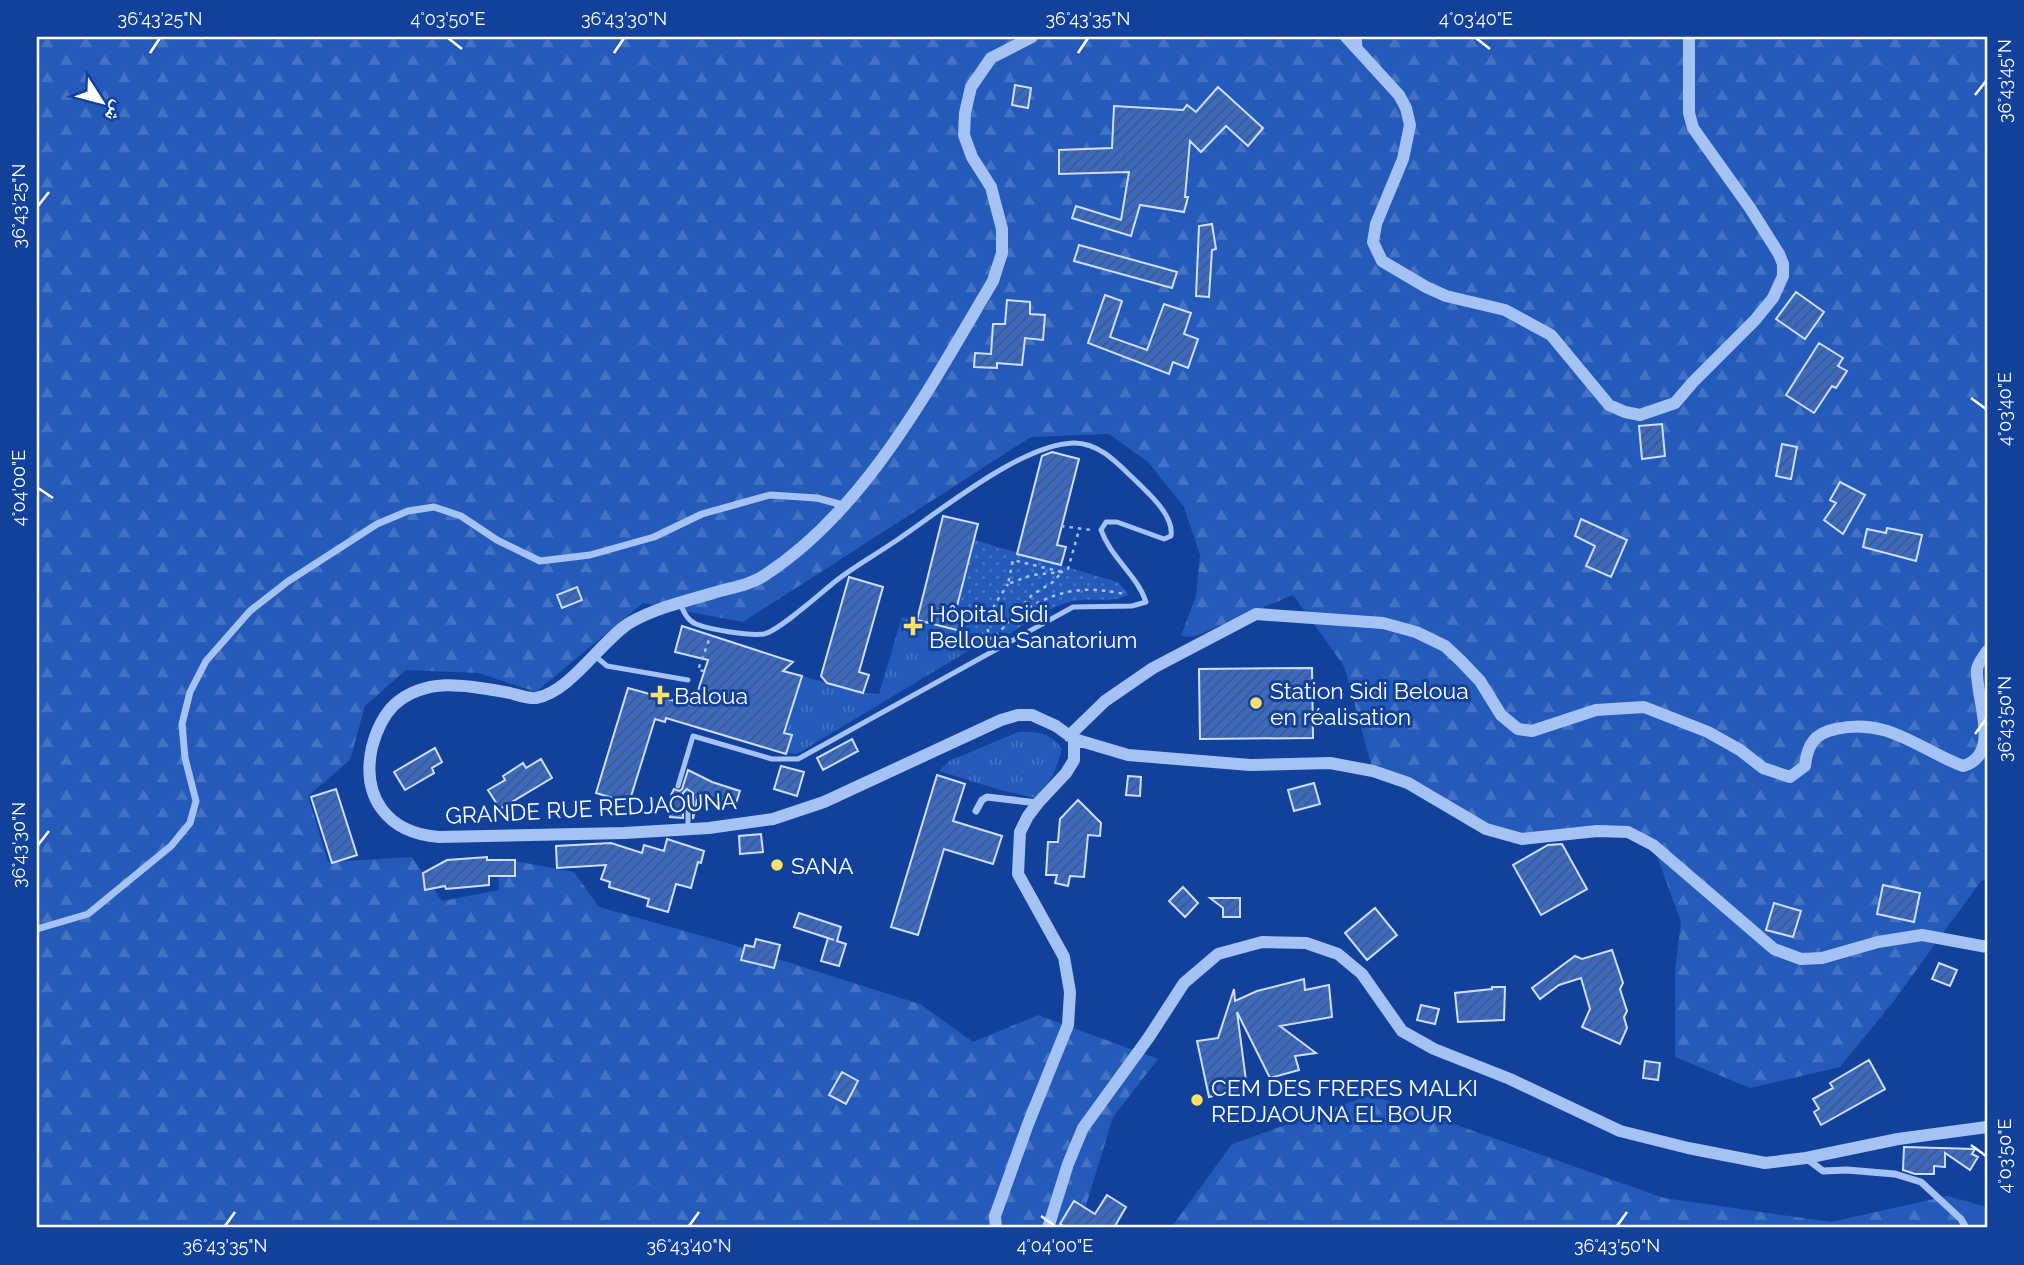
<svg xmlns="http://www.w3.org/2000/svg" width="2024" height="1265" font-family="Raleway,'Noto Naskh Arabic',sans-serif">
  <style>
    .grass { fill: url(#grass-tufts) }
    .forest { fill: url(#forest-firs) }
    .garden { fill: url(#garden-dots) }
    .building { fill: url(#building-hatch); stroke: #cedffe; stroke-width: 2 }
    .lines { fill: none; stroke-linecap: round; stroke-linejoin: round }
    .path { stroke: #a5c2f4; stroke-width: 2.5; stroke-dasharray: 3.5 5; stroke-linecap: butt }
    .service { stroke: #a5c2f4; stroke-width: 5 }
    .minor { stroke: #a5c2f4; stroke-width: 7 }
    .tertiary { stroke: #a5c2f4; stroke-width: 12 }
    .ticks { fill: none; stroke: #fff; stroke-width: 2.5 }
    .poi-dot { fill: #ffe168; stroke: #12419b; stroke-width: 2.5 }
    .labels { text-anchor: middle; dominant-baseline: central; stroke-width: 6; stroke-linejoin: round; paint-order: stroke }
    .poi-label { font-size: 23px; fill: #fff; stroke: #12419b; text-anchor: start }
    .street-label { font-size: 23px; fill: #fff; stroke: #12419b }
    .neatline { fill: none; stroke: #fff; stroke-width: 2.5 }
    .ticks-label { font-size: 18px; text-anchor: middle; fill: #fff }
  </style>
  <defs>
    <pattern id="grass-tufts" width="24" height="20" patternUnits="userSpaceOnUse" patternTransform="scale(1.75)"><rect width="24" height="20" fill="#245ab9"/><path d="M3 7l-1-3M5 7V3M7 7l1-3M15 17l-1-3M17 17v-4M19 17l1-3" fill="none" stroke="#4573c4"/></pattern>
    <pattern id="forest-firs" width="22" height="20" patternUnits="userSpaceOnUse" patternTransform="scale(1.75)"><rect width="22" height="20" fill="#245ab9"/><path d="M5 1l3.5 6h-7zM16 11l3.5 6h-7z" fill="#4573c4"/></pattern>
    <pattern id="garden-dots" width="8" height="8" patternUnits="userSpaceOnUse" patternTransform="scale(1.75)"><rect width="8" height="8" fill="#245ab9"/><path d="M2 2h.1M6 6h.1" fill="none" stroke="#4573c4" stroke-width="1.8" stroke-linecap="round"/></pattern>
    <pattern id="building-hatch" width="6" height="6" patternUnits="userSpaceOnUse" patternTransform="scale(1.75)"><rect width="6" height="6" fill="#3b6ac2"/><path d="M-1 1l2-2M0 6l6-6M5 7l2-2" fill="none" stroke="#45587b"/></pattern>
  </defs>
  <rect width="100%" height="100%" fill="#12419b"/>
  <path class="grass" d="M902,617L961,631L983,642L797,754L788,753L792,736L785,732L802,676L863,693L879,694Z
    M1018,732C1035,731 1054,733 1062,750L1053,776L1035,798L1000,790L939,771L949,761Z"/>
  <path class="forest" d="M37,37H1987V879L1981,881L1893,1002L1840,1067L1750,1088L1675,1057V970L1681,922L1653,845L1627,832L1522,839L1373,771L1344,666L1293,595L1193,637L1181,636L1196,596L1200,555L1184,507L1148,462L1109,434L1031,437L743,622L643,603L536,692L478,673L406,670L365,706L350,760L308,796L328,862L412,857L442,901L499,890L498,858L574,872L599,907L724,942L920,1004L973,1042L1038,1015L1158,1059L1113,1117L1079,1228H37Z
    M1371,1095L1664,1198L1831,1222L1947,1196L1987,1207V1228H1171L1232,1144Z"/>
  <path class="garden" d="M974,540L1118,582L1129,595C1113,602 1096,599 1079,600C1054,603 1030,621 1009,634L999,632L988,637L961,631L965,613L956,610Z"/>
  <path class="building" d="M1015,85L1031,88L1028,108L1012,105Z
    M1218,87L1263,128L1248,146L1226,126L1201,152L1190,141L1185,197H1188L1184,212L1140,205L1131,236L1072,218L1076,206L1121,220L1129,172L1059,174V150L1112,148L1114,106L1183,110L1187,105L1196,112Z
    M1212,224L1216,249L1212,250L1209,297L1196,296L1199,226Z
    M1079,245L1177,272L1172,288L1074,261Z
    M1796,292L1824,312L1805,339L1776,319Z
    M1105,295L1122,301L1110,337L1147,350L1164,304L1191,313L1184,334L1198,339L1188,368L1173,362L1169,374L1088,343Z
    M1007,300L1030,302V314L1045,315L1043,340L1025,338L1022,365L997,363V368L974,367L975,353L991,354L993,324H1005Z
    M1819,343L1843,358L1838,366L1847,371L1836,388L1832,386L1814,413L1786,395Z
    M1662,424L1665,456L1642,459L1639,426Z
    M1782,444L1797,447L1791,479L1776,476Z
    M1052,452L1079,459L1057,545L1066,547L1061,565L1017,554L1042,456Z
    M1840,482L1865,495L1843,534L1824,520L1836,503L1830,500Z
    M943,516L978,524L956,610L965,613L961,631L917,620Z
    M1581,519L1627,540L1611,577L1586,566L1595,546L1575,536Z
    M1887,528L1922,535L1916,561L1863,547L1867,529L1886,533Z
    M849,577L883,587L859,672L869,675L863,693L827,683L821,676Z
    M577,587L582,600L562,608L557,595Z
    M682,626L793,662L783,671L802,676L784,733L792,735L786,754L666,718L665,722L655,719L629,803L596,793L628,688L693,706L708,660L675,652Z
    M1312,668L1313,738L1200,739L1199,669Z
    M852,739L858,751L823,770L817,758Z
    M435,748L442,762L432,768L434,773L405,790L394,772Z
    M541,759L552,778L500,809L488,790L505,780L503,776L523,763L526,768Z
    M781,766L804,772L797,796L774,789Z
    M688,770L712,782L740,791L736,803L722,799L720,807L697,800L693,819V793L687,789L683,793V818L670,817L672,796L671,795L674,789L679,791L682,789Z
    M937,775L965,784L953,821L1002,836L993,864L944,849L918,935L891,927Z
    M1128,776L1141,777L1140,796L1126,795Z
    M1314,783L1320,804L1294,811L1288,790Z
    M336,789L357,855L332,863L311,797Z
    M1078,800L1101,823L1100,836L1088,835L1084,877L1070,876L1068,886L1055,883L1057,875H1046L1048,842H1058L1060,819Z
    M761,834L763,852L740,854L739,836Z
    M667,839L704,851L701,863L698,862L691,888L676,884L668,912L647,906L649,899L609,887L610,882L601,879L606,865L557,868L556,846L611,843L642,853L644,845L664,851Z
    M1562,844L1587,889L1541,915L1513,865L1548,845Z
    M487,857V860H515V876H489V885L446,889L445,886L425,890L423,873L447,860Z
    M1883,885L1920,893L1914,922L1877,914Z
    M1183,887L1198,903L1185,917L1169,901Z
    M1210,898H1240V917H1223V908Z
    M1774,903L1801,911L1793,937L1766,930Z
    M1375,908L1397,935L1367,960L1345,933Z
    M799,913L841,927L837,941L846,944L839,966L821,961L828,938L834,940L794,927Z
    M756,939L780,945L774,968L741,960L745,945L754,947Z
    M1612,950L1623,983L1620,989L1627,1011L1624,1017L1627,1028L1620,1044L1582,1027L1590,1009L1581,978L1559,985L1540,999L1532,988L1575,956L1582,959Z
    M1939,963L1957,970L1950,986L1932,979Z
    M1304,979L1305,990L1329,985L1332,1017L1280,1026L1316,1053L1295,1056L1299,1070L1270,1078L1237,1012L1247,1088L1209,1097L1197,1041L1218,1038L1234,989L1235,1001L1257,991Z
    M1492,987H1505L1504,1020L1458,1022L1455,993L1492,989Z
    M1421,1005L1439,1009L1435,1024L1417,1020Z
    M1869,1060L1885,1089L1821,1125L1814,1112L1819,1109L1813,1099L1833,1088L1830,1083Z
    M1645,1061L1660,1063L1658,1080L1643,1078Z
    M842,1072L858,1081L846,1104L829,1095Z
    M1904,1147L1975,1149L1972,1154L1978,1157L1970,1170L1945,1153V1167L1934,1166V1174H1915L1903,1170Z
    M1107,1195L1126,1207L1115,1226L1118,1228H1067L1060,1224L1074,1201L1095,1214Z"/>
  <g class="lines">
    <path class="path" d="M1061,526L1091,530
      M1014,616C1054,592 1077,584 1124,594
      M996,636L1032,595L1053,582L1062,572L1013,560L1008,584L1032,575L1062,572L1068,569L1079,530
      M992,640C979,621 998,601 1008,584
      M704,671L698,670L709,640"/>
    <path class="service" d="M1359,37L1360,49
      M595,656L607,666L688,680
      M678,786L693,736L772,759H798L1073,607L1132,606L1146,602C1137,575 1111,558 1101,530L1106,522H1117L1164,539L1171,536C1174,515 1149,494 1135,480C1118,464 1100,443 1074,443C1021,444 939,512 894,542C875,555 855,566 837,580C823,591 779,631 764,634C749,636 711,630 696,624C687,620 684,612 680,604
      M688,794V829"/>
    <path class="minor" d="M976,811L982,800L987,797L1038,803
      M37,929L88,914L171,846L190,823L196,801L185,758L182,724L190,692L206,661L250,611L287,582L377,524L408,511L434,507L461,516L497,540L540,561L590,555L654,537L702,514L770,495L817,498L843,505
      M1807,1159L1823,1171L1847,1170L1895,1174L1921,1182L1961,1219L1966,1228"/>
    <path class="tertiary" d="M1032,37L991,58L971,87L965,113L964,135L972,157L991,187L1002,229V253L993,281C932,383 868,508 765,575C752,584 735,587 720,591C690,600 658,607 631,622C602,639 571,692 536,698C529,699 518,695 510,693C471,686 427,675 394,705C383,716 376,732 372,747C361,797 387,833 439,837L624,833L709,828L773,819L824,802L1001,720L1018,715H1032L1056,726L1074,739L1128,755L1250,765L1330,763L1373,771L1408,783L1486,829L1522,839L1597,831L1628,832L1653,845L1774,949L1801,959L1822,958L1878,942L1922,935L1987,947
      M1346,37L1399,95L1406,108L1410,125L1403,159L1376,224L1373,242L1382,261L1426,287L1446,296L1505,310L1551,335L1609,405L1625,412L1640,415L1675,403L1693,382L1755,320L1773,298L1783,276V264L1779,254L1750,208L1693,128L1689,113V37
      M1069,736L1105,701L1153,668L1256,614L1383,623L1416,632L1445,646L1461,661L1480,681L1501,715L1518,729L1532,731L1596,710L1644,707L1708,732L1740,750L1763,768L1790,777L1805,766C1807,746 1814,733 1836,729C1888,717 1918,749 1963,766C2003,755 1975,697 1977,670C1977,664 1984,656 1987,651
      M996,1228L995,1216L1028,1124L1068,1025L1070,992L1064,957L1018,874L1020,832L1028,816L1038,803L1066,773L1074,760V739
      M1048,1228L1068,1164L1083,1128L1149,1037L1184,983L1218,954L1262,942L1306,943L1338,954L1362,974L1402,1031L1434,1049L1510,1079L1620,1131L1688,1148L1765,1163L1806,1158L1898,1139L1987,1127"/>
  </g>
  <path class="ticks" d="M448,38L462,49M1476,38L1490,49M150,53L160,38M614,53L624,38M1078,53L1088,38M1975,95L1986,81M38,206L49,192M1971,398L1986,409M38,488L53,498M1975,734L1986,719M38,845L49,831M1971,1145L1986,1156M1041,1216L1055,1226M225,1226L235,1212M689,1226L699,1212M1617,1226L1627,1212"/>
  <g class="poi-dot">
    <path d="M909.5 615.5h7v7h7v7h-7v7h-7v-7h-7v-7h7z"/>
    <path d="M656.5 684.5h7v7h7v7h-7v7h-7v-7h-7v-7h7z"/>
    <circle cx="1256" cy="703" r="7"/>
    <circle cx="777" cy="865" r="7"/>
    <circle cx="1197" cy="1100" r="7"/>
  </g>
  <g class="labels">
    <g class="poi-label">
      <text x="929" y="613">Hôpital Sidi<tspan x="929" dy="26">Belloua Sanatorium</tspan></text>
      <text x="1270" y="690">Station Sidi Beloua<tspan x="1270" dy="26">en réalisation</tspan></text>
      <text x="674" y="695">Baloua</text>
      <text x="791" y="865">SANA</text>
      <text x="1211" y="1087">CEM DES FRERES MALKI<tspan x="1211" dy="26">REDJAOUNA EL BOUR</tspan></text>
    </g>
    <g class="street-label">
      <text transform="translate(591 808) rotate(-3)">GRANDE RUE REDJAOUNA</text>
    </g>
  </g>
  <rect width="2024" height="1265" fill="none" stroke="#12419b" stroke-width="77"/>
  <g transform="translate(102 102) rotate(126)" stroke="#12419b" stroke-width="5" paint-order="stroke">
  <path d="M0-5L12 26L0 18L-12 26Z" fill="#ffffff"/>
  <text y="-10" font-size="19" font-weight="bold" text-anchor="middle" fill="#ffffff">ش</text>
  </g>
  <rect x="38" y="38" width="1948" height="1188" class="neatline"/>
  <g class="ticks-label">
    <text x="160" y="25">36°43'25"N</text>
    <text x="448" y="25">4°03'50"E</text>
    <text x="624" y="25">36°43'30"N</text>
    <text x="1088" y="25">36°43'35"N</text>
    <text x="1476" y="25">4°03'40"E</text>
    <text transform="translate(2005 81) rotate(-90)" y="6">36°43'45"N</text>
    <text transform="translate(19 206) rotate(-90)" y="6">36°43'25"N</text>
    <text transform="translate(2005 409) rotate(-90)" y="6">4°03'40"E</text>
    <text transform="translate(19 488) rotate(-90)" y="6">4°04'00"E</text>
    <text transform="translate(2005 719) rotate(-90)" y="6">36°43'50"N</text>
    <text transform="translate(19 845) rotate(-90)" y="6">36°43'30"N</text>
    <text transform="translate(2005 1156) rotate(-90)" y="6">4°03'50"E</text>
    <text x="225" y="1252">36°43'35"N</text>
    <text x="689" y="1252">36°43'40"N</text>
    <text x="1055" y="1252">4°04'00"E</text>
    <text x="1617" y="1252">36°43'50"N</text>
  </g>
</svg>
